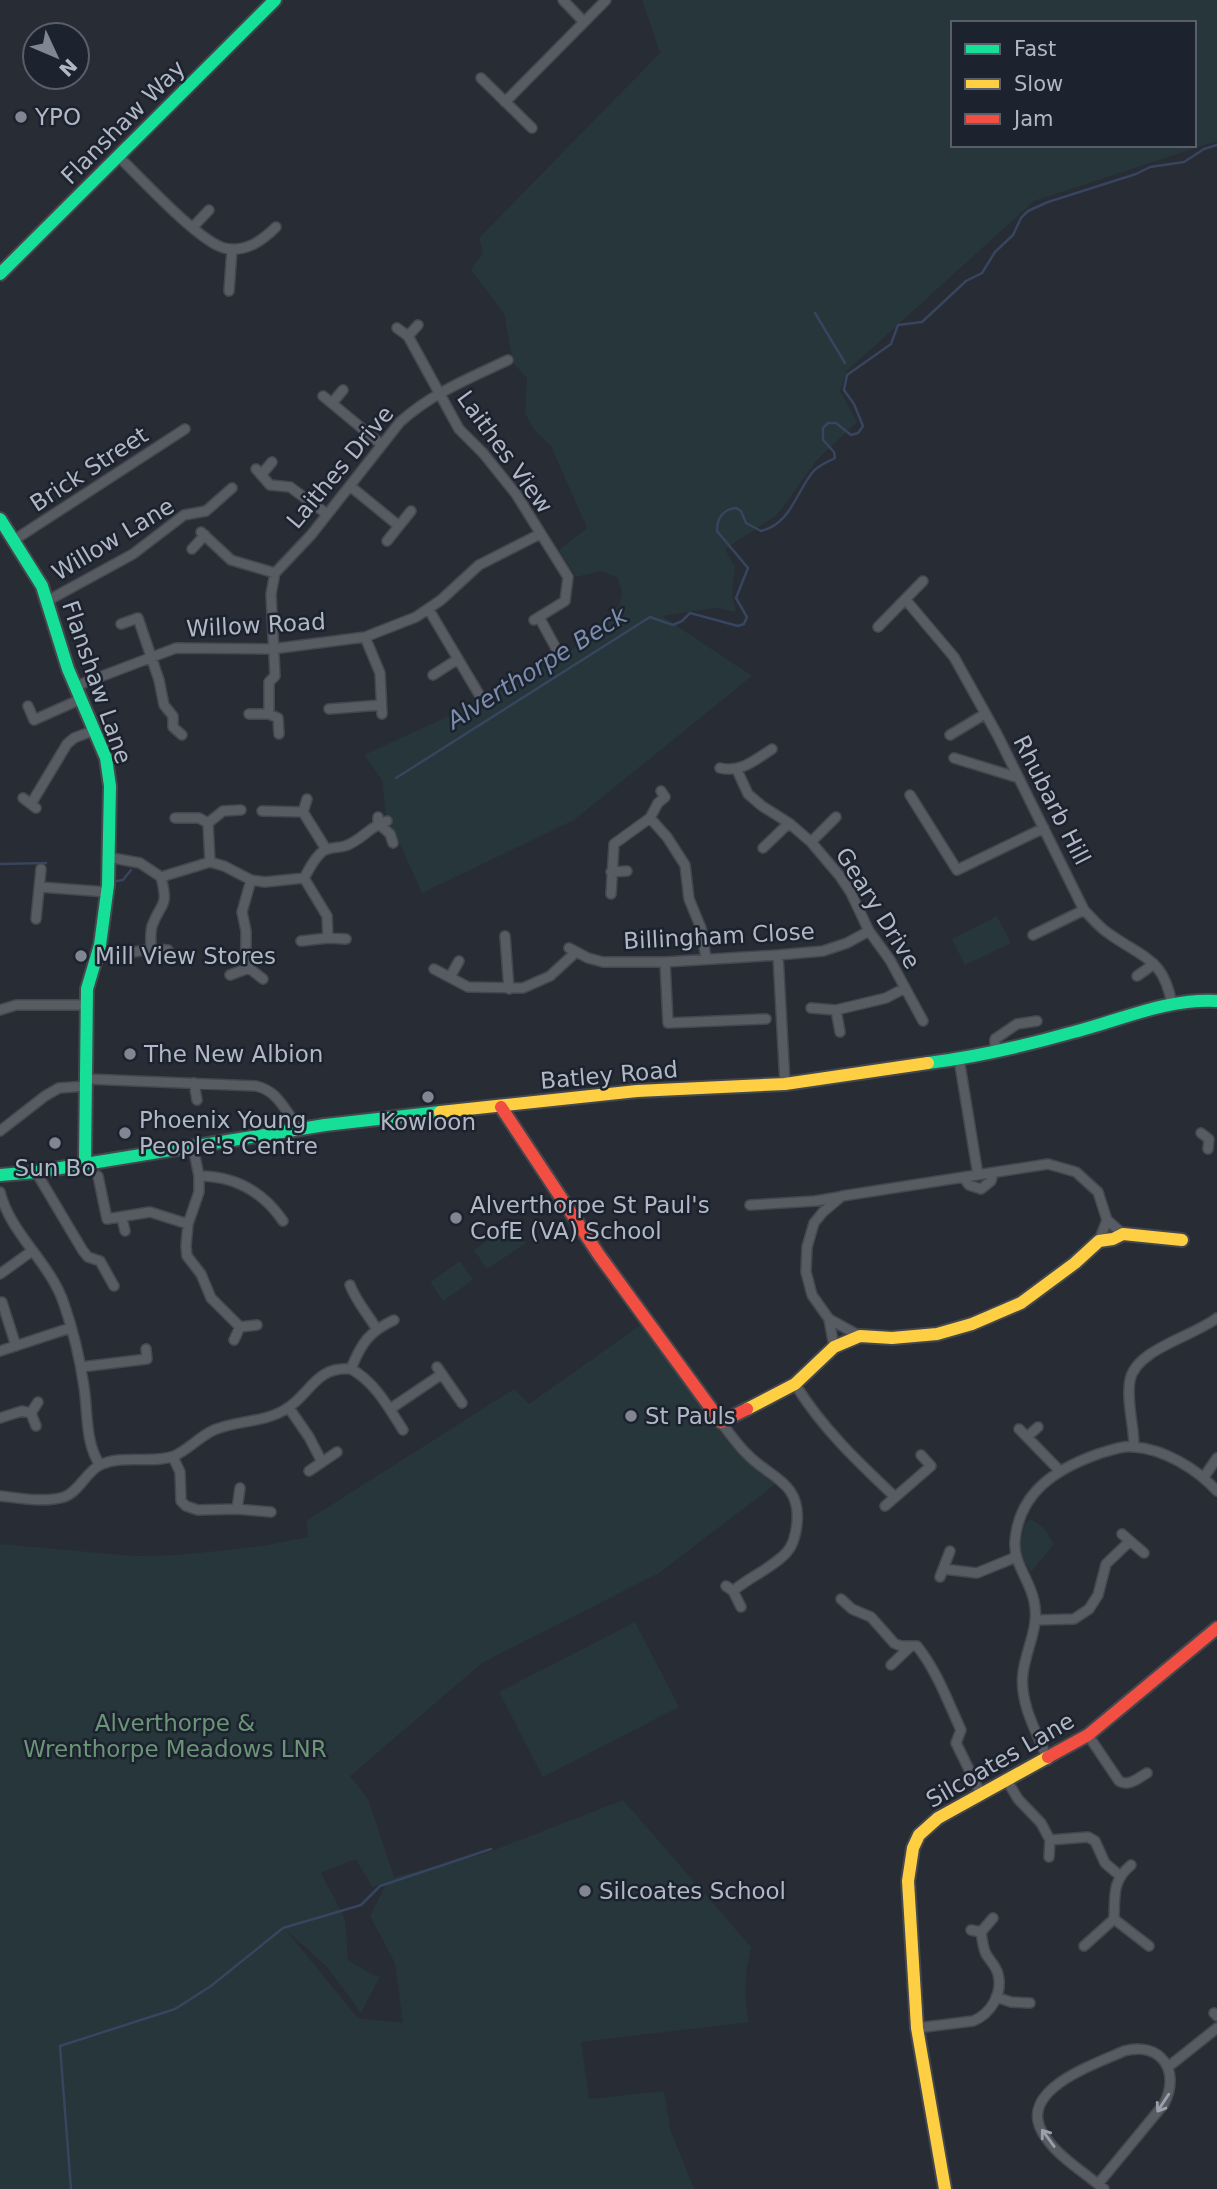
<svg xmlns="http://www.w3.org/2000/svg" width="1217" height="2189" font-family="'DejaVu Sans',sans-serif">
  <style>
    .green { fill: #26363a; fill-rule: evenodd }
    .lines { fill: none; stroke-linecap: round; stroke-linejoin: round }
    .stream { stroke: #37455e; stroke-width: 2.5 }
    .street-casing { stroke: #44474d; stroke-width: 12 }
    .fast-casing { stroke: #44474d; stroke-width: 16 }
    .slow-casing { stroke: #44474d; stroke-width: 16 }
    .jam-casing { stroke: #44474d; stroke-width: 16 }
    .street { stroke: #575b62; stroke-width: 9 }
    .fast { stroke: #16e098; stroke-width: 12 }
    .slow { stroke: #ffcf43; stroke-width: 12 }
    .jam { stroke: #f24e42; stroke-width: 12 }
    .oneway { stroke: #9aa1ac }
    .poi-dot { fill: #818792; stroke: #1c222e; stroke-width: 2.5 }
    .labels { text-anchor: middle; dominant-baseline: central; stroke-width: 5; stroke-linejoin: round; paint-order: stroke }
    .poi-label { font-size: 23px; fill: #b1b8c5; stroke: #1c222e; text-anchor: start }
    .street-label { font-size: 23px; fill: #b1b8c5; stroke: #1c222e }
    .park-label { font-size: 23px; fill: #6a9576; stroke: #1c222e }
    .water-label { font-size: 24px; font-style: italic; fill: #7b8dac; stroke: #1c222e }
  </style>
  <rect width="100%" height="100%" fill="#282c34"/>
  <path class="green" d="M642,0H1217V141L1034,201L847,371L840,391L857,422L817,460L777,515L725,549L735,567L732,595L736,612L715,608L662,616L752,676L574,820L422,893L394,831L386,817L382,780L364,755L492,696L586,641L619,606L622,593L618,578L601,571L576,577L559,550L587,528L551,446L534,429L525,413L527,378L513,363L504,313L471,270L483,253L479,238L660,53ZM953,23H1194V145H953Z
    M997,916L1011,943L965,965L952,939Z
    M512,1224L526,1243L487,1269L474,1250Z
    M460,1261L473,1280L443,1301L430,1282Z
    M646,1321L736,1442L781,1480L659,1573L482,1663L350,1776L368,1799L394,1877L481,1855L623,1800L751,1947C745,1973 743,1996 749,2022L581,2042L589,2099L664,2091L670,2129L694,2189H0V1544L134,1556L179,1555L262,1546L308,1537L306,1521L514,1389L529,1404ZM356,1859L372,1887L387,1882L370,1916L395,1963L403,2023L358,2018L285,1929L328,1968L361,2013L380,1976L373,1975L348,1960L345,1919L321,1873Z
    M1031,1519L1044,1528L1054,1544L1031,1572L1019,1552L1025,1523Z
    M635,1622L679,1707L543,1777L499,1692Z"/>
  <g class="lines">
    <path class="stream" d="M815,313L845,363
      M396,778L650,617L673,625L682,621L690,613L738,626L744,624L747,617L736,598L748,568L717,531C717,518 723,509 736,508L741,511L746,523L761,531C790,524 795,495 812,473C819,464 827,463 835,458L834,452L823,440V428L828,423H836L851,435L858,433L863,426L854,404L844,390L847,375L891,344L898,325L922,322L966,281L982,273L995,252L1013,235L1021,218L1028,211L1048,202L1136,174L1150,167L1184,162L1204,149L1217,145
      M0,864L46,863
      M117,881L123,880L131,870
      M71,2189L60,2046L175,2009L211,1986L283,1928L361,1905L380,1886L491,1849"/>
    <defs>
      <path id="street" d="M563,0L584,22
        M481,78L532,128
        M505,102L606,0
        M118,156C140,177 198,241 224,248C245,253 262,241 276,227
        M193,227L209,210
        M229,291L232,249
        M397,328L408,336L459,429L483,453L516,494L568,577L565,601L534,620
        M408,336L418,325
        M323,396L382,445
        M332,403L343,390
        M256,469L270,485L290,487L327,514
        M261,475L272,462
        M350,486L399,526
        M201,532L231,560L275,573
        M14,540L185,429
        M387,541L411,511
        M192,549L205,535
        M905,599L954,657L998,736L1084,910C1092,918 1099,927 1108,933C1142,958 1164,957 1172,1005
        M47,601L133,554L184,515L206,511L232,488
        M429,610L480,696
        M539,617L558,652
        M121,624L138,618L159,680L164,705L173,716V727L182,735
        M878,627L923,581
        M365,637L380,673L382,714
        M433,675L458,659
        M76,686L176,648L272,649L365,637L416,617L441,600L479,565L540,534
        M28,706L34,720L81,699
        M329,709L381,705
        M249,714H269
        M279,734L278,718L269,714V682L275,676L271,594L275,573L311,535L400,422C432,393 470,378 508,360
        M950,735L985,714
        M954,758L1019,778
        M720,768C741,773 755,760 772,749
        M737,770L748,794L762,806L789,823L811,842L839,875L851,893L869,931L890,960L923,1021
        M910,795L957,870L1044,828
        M23,798L36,808
        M31,804L67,744L74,738L95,730
        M262,811L303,812L326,849
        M303,812L307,799
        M378,817V823L390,834L393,843
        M175,818H199L208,823L210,862
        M650,818L667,837L685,865L689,899L701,928L706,958
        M208,823L223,811L241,810
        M811,842L836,817
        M763,848L789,823
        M107,857L140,863L161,877L210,862L224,866L251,880L265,882L304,878C310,868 314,858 323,851C330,847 337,848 345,846C361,841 371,825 387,821
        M611,872L627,871
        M304,878L327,916L328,938
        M40,887L107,892
        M611,894L614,844L650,818L658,803L665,797L661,791
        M36,919L41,869
        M1033,935L1084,910
        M505,936L509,989
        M301,941L328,938L346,939
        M569,948L588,958L603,962H665L778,955L823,951L847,943L869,931
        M151,949C151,942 150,933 152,926C161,901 169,909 161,877
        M128,953L151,949L168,950
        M778,955L785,1084
        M665,962L668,1023L766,1019
        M249,968L246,952V931L242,912L251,880
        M434,969L468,987L523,988L550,976L575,953
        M230,975L249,968L263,979
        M1137,976L1154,964
        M450,977L459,961
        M811,1008L836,1010L886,998L905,988
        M0,1010L16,1005H87
        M836,1010L840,1032
        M995,1050V1039L1017,1024L1037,1021
        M959,1059L978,1175
        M87,1079L256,1086C274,1090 281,1103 291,1117
        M194,1083L197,1100
        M0,1131L45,1096L59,1088L87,1086
        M1201,1133L1209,1139L1208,1149
        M193,1147L199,1176V1192L188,1224L186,1246L187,1256L201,1274L211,1298L240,1327
        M36,1172L83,1251L88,1257L100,1261L114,1286
        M98,1176L107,1219L150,1212L188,1224
        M199,1176C235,1176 263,1192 283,1221
        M964,1178L969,1185L981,1189L991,1181L993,1173
        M0,1192C11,1235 50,1262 64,1304C73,1330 80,1359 84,1387C88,1413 85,1443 100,1465
        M750,1205L815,1201L839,1197
        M122,1218L125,1231
        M1107,1220L1123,1234
        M0,1274L32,1251
        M350,1285C356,1301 367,1313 376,1328
        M2,1302L16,1346
        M829,1319L834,1347
        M860,1336L829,1319L812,1295L806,1272L807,1247L814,1223L823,1212L842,1196L1048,1164L1076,1172L1098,1192L1107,1220L1099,1241
        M234,1340L240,1327L257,1325
        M0,1351L70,1328
        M81,1367L147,1359L146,1349
        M437,1367L462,1403
        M351,1369C375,1382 389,1408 403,1430
        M795,1384C822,1428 857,1461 895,1497
        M289,1408L309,1437L322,1462
        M390,1409L442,1374
        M0,1418L22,1411L31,1413
        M721,1422C730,1434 738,1446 749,1456C771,1478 801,1483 797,1523C796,1533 794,1545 786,1553C775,1566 748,1578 733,1591
        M36,1426L31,1413L38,1402
        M1019,1429L1059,1470
        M1027,1437L1038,1427
        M1134,1446C1134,1425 1126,1401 1130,1380C1136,1349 1194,1336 1217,1318
        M173,1457L180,1472L181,1501L186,1506L198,1510L237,1509L271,1512
        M309,1471L337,1452
        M1204,1477L1217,1458
        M0,1496C20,1498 44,1503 64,1497C79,1492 86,1472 100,1465C121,1454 154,1464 174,1456C188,1450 200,1436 214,1430C237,1420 264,1423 286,1409C311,1394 315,1366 351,1369C361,1343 370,1331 394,1320
        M885,1506L931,1466L921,1455
        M237,1509L240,1488
        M1122,1534L1144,1553
        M943,1569L977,1573L1016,1557
        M940,1577L950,1551
        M726,1586L733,1591L741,1607
        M841,1599L852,1609L871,1617L894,1643L901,1646H917C937,1671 948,1702 961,1730L956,1743L981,1794
        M1037,1620L1074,1619L1089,1609L1098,1595L1106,1564L1130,1541
        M891,1665L911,1646
        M1088,1735L1119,1781C1129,1787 1138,1778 1147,1773
        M1048,1760C1037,1733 1019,1703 1023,1673C1026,1648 1040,1627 1034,1601C1030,1580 1013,1563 1015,1541C1019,1492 1056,1469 1098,1454C1108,1451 1123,1445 1134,1447C1164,1449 1197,1469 1217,1491
        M1006,1779L1018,1799L1041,1823L1050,1840L1049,1857
        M1050,1840L1088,1837L1095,1841L1105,1863L1119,1875
        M1131,1865C1112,1881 1115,1895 1114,1919L1149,1946
        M971,1930L981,1932L993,1918
        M1084,1946L1114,1919
        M996,1997L1011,2002L1030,2003
        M1214,2013L1217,2016
        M917,2028L973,2021C991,2014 1003,1993 998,1974C996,1966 990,1961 986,1954C983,1948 982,1939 981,1932
        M1168,2067L1217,2028
        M1098,2184L1164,2104C1181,2071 1161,2041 1124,2051C1094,2065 1011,2091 1046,2138C1060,2158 1085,2173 1104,2189"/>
      <path id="fast" d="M0,274L275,0
        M0,519L42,586L68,669L106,758L110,786L108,885L100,945L87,989L85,1163
        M928,1063C976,1057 1024,1046 1070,1033C1119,1021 1166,998 1217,1001
        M0,1175L36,1172L325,1125L440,1112"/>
      <path id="slow" d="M440,1112L637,1091L785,1084L928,1063
        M747,1409L795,1384L834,1347L860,1336L892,1338L937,1334L972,1324L1021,1303L1075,1263L1099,1241L1113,1239L1123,1234L1182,1240
        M945,2189L917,2028L908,1881L913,1848L919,1835L938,1818L1048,1757"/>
      <path id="jam" d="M501,1107L599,1255L721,1422L747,1409
        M1048,1757L1088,1735L1217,1628"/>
    </defs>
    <use href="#street" class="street-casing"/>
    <use href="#fast" class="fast-casing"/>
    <use href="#slow" class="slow-casing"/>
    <use href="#jam" class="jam-casing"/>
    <use href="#street" class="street"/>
    <use href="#fast" class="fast"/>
    <use href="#slow" class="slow"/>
    <use href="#jam" class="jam"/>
  </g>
  <defs><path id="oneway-shaft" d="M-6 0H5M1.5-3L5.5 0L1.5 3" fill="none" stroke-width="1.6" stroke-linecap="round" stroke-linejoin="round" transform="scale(1.75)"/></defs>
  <g class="oneway">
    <use href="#oneway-shaft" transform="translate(1163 2103) rotate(123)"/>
    <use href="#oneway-shaft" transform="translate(1048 2138) rotate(-126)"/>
  </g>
  <g class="poi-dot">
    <circle cx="21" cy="117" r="7"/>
    <circle cx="81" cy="956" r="7"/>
    <circle cx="130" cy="1054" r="7"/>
    <circle cx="428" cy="1097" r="7"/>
    <circle cx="125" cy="1133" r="7"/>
    <circle cx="55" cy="1143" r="7"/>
    <circle cx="456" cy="1218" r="7"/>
    <circle cx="631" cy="1416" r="7"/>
    <circle cx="585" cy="1891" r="7"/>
  </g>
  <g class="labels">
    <g class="poi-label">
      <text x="35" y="117">YPO</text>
      <text x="95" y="956">Mill View Stores</text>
      <text x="144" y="1054">The New Albion</text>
      <text x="139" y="1120">Phoenix Young<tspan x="139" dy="26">People's Centre</tspan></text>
      <text x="428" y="1122" text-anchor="middle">Kowloon</text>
      <text x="55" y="1168" text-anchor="middle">Sun Bo</text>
      <text x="470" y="1205">Alverthorpe St Paul's<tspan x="470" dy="26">CofE (VA) School</tspan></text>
      <text x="645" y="1416">St Pauls</text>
      <text x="599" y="1891">Silcoates School</text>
    </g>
    <g class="street-label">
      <text transform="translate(123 122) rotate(-45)">Flanshaw Way</text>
      <text transform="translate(505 452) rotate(54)">Laithes View</text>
      <text transform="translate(340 467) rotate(-50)">Laithes Drive</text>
      <text transform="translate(89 469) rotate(-33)">Brick Street</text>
      <text transform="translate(113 539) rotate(-31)">Willow Lane</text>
      <text transform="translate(256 625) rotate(-3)">Willow Road</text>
      <text transform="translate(97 682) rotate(71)">Flanshaw Lane</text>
      <text transform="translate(1052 800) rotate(63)">Rhubarb Hill</text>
      <text transform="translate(878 908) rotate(58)">Geary Drive</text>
      <text transform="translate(719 936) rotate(-3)">Billingham Close</text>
      <text transform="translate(609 1075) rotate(-5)">Batley Road</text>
      <text transform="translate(1000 1760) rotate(-30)">Silcoates Lane</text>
    </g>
    <g class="park-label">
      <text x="175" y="1723">Alverthorpe &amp;<tspan x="175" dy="26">Wrenthorpe Meadows LNR</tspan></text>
    </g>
    <g class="water-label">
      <text transform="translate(537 668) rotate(-32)">Alverthorpe Beck</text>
    </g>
  </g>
  <rect x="951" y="21" width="245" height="126" fill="#1c222e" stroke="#585e6a" stroke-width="2"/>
  <rect x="965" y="44" width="35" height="10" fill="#16e098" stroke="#585e6a" stroke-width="2"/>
  <text x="1014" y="56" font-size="21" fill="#b1b8c5">Fast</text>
  <rect x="965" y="79" width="35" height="10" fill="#ffcf43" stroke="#585e6a" stroke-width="2"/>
  <text x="1014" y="91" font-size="21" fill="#b1b8c5">Slow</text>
  <rect x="965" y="114" width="35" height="10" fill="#f24e42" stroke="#585e6a" stroke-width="2"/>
  <text x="1014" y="126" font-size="21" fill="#b1b8c5">Jam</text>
  <g transform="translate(56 56) rotate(134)"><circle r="33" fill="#1c222e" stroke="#585e6a" stroke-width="2"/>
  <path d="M0-5L12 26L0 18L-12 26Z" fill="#818792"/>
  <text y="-10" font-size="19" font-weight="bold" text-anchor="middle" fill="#b1b8c5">N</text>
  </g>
</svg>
